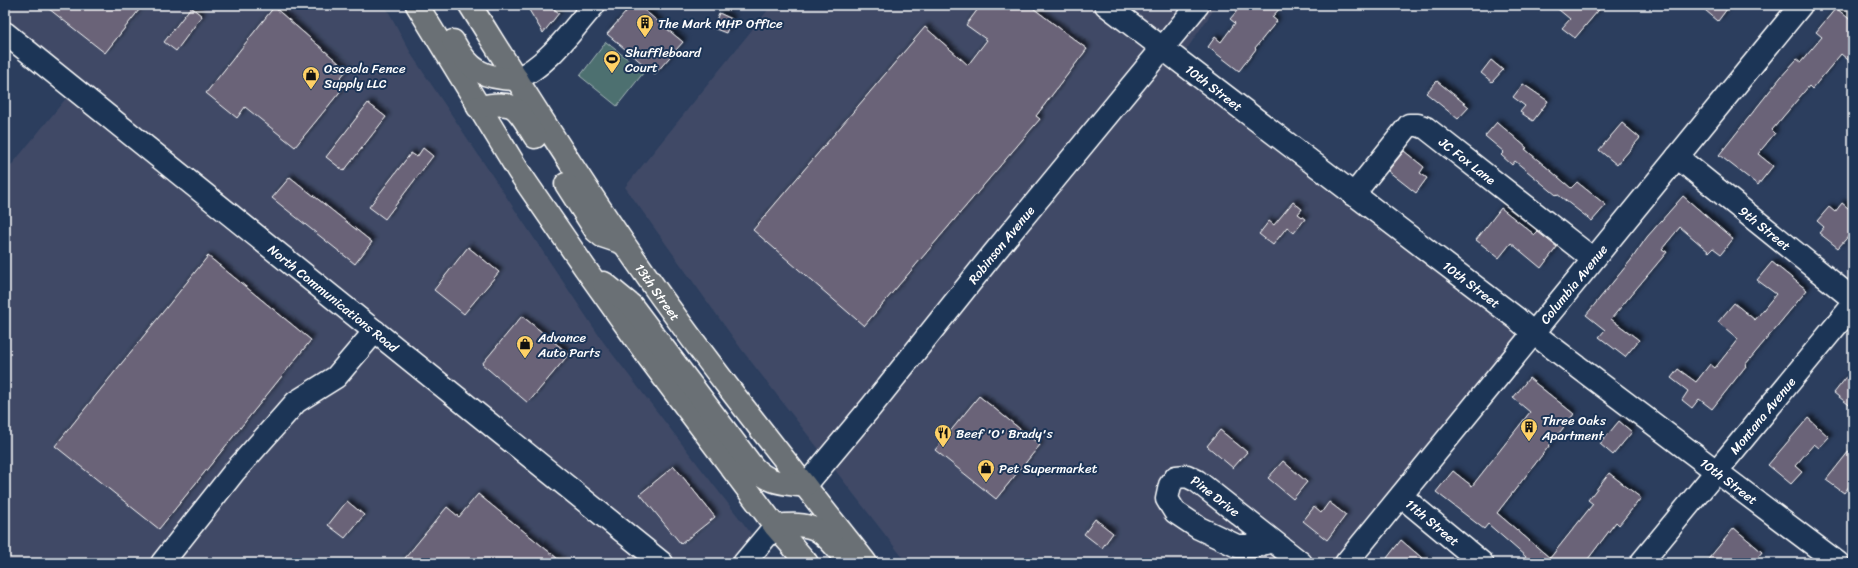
<svg xmlns="http://www.w3.org/2000/svg" width="1858" height="568" font-family="Sriracha,sans-serif">
  <style>
    .built { fill: #3f4966 }
    .green { fill: #4d6f70; stroke: #a6b7b8 }
    .building { fill: #6a6478; stroke: #fff; filter: url(#shadow) }
    .lines { fill: none; stroke-linecap: round; stroke-linejoin: round }
    .minor-casing { stroke: #fff; stroke-width: 25 }
    .highway-casing { stroke: #fff; stroke-width: 25 }
    .minor { stroke: #1d3557; stroke-width: 22 }
    .highway { stroke: #6a7074; stroke-width: 22 }
    .labels { text-anchor: middle; dominant-baseline: central; stroke-width: 4; stroke-linejoin: round; paint-order: stroke }
    .poi-label { font-size: 13px; fill: #fff; stroke: #1d3557; text-anchor: start }
    .street-label { font-size: 13px; fill: #fff; stroke: #1d3557 }
  </style>
  <defs>
    <filter id="shadow"><feDropShadow dx="3.5" dy="-3.5" stdDeviation="2" flood-color="#0009"/></filter>
  </defs>
  <rect width="100%" height="100%" fill="#2c3e5e"/>
  <filter id="ink" filterUnits="userSpaceOnUse"><feTurbulence type="fractalNoise" baseFrequency=".025" numOctaves="2"/><feDisplacementMap in="SourceGraphic" scale="8" xChannelSelector="R" yChannelSelector="G"/><feConvolveMatrix kernelMatrix="1 2 1 2 8 2 1 2 1" color-interpolation-filters="sRGB"/></filter>
  <g filter="url(#ink)">
    <path class="built" d="M5,5H385L413,57L604,343L774,563H5V173L72,91L5,35Z
      M772,5H1091L1521,335L1336,563H907L742,350L625,187Z
      M1121,5H1217L1184,53Z"/>
    <path class="green" d="M606,42L644,72L617,106L580,76Z"/>
    <path class="building" d="M44,5H143L105,53Z
      M526,5H549L559,13L543,33Z
      M632,5H638L683,42L655,74L607,34Z
      M981,5H1029L1087,49L1036,116L1040,119L864,326L753,230L925,27L968,65L987,40L966,25Z
      M1242,5H1283L1272,17L1277,21L1255,48L1256,49L1239,71L1208,47L1215,37L1221,42L1235,23L1230,19Z
      M1553,5H1603L1575,38L1562,28L1570,19Z
      M1699,5H1730L1718,21Z
      M191,7L202,16L176,51L164,42Z
      M274,7L347,70L336,83L343,88L295,147L245,107L237,118L206,93Z
      M1836,8L1853,22V64L1841,54L1812,89L1809,86L1772,130L1775,133L1758,154L1773,166L1758,185L1719,155L1780,78L1797,59L1801,62L1822,37L1816,32Z
      M719,13L732,19L726,33L713,28Z
      M1491,60L1503,70L1492,82L1481,73Z
      M1437,81L1469,107L1458,119L1426,93Z
      M1523,84L1548,101L1533,121L1520,112L1525,106L1513,97Z
      M368,103L386,117L344,171L326,157Z
      M1497,122L1527,148L1525,149L1571,188L1577,182L1606,205L1592,221L1557,194L1556,195L1515,161L1512,165L1501,155L1504,152L1485,136Z
      M1622,123L1640,138L1617,165L1599,150Z
      M423,148L433,156L385,219L369,207L411,153L417,157Z
      M1404,151L1424,167L1420,173L1427,178L1416,193L1388,171Z
      M290,177L372,242L355,264L272,198Z
      M1683,196L1733,239L1721,254L1713,248L1709,252L1680,227L1662,249L1667,252L1611,319L1639,340L1625,357L1599,337L1605,330L1586,315L1631,260L1647,237Z
      M1293,202L1302,209L1298,214L1305,219L1294,233L1287,227L1273,245L1259,234L1269,221L1274,225Z
      M1842,203L1853,212V231L1838,248L1819,233L1824,227L1817,221L1829,207L1835,212Z
      M1501,208L1535,235L1538,232L1557,247L1541,268L1511,243L1499,258L1476,240Z
      M468,247L499,272L464,314L434,290Z
      M208,256L311,340L159,529L55,446Z
      M1772,262L1807,290L1745,365L1746,366L1712,409L1699,399L1692,408L1682,400L1688,391L1671,378L1678,369L1696,382L1710,364L1715,368L1738,339L1718,322L1734,303L1755,320L1776,294L1757,280Z
      M522,316L569,354L528,403L482,364Z
      M1853,369V408L1834,393Z
      M1529,378L1574,414L1497,513L1550,558L1593,504L1588,500L1609,473L1641,498L1619,525L1616,522L1585,563H1533L1488,524L1484,529L1436,492L1453,471L1472,486L1530,412L1513,398Z
      M979,396L1040,445L996,499L935,450Z
      M1808,418L1829,437L1819,448L1814,444L1795,466L1802,472L1791,484L1768,465Z
      M1619,421L1632,432L1613,455L1600,444Z
      M1220,430L1247,452L1233,468L1207,446Z
      M1853,446V481L1844,493L1826,480Z
      M1283,461L1307,482L1293,499L1268,478Z
      M674,466L715,517L681,544L640,494Z
      M478,494L563,563H401L447,507L459,517Z
      M347,501L364,515L345,538L328,525Z
      M1329,502L1346,515L1327,540L1303,521L1314,507L1321,513Z
      M1095,519L1113,533L1102,548L1084,534Z
      M1734,528L1762,552L1753,563H1705Z
      M1401,540L1428,563H1393L1387,558Z"/>
    <g class="lines">
      <defs>
        <g id="minor">
          <path id="s1" d="M1106,5L1516,318L1533,333L1838,563"/>
          <path id="s2" d="M5,33L662,563"/>
          <path d="M517,79C550,63 570,32 594,5"/>
          <path id="s3" d="M1677,157L1853,299"/>
          <path id="s4" d="M1353,195L1409,125H1418L1426,128L1593,259"/>
          <path id="s5" d="M805,486L871,407L993,254L1198,5"/>
          <path id="s6" d="M1401,496L1482,563"/>
          <path id="s7" d="M1273,541L1255,546H1237L1199,528L1175,512L1167,499L1170,485L1176,477L1187,476L1197,481L1301,563"/>
          <path d="M162,563L234,472L296,402L336,377L375,331"/>
          <path d="M744,563L775,526"/>
          <path id="s8" d="M1346,563L1801,5"/>
          <path id="s9" d="M1641,563L1853,305"/>
        </g>
        <g id="highway">
          <path d="M417,5L519,172L585,268L649,358L775,526L807,563"/>
          <path id="s10" d="M470,5C521,86 571,167 625,245C700,355 784,459 866,563"/>
          <path d="M453,41C469,71 485,79 517,79"/>
          <path d="M478,107C518,100 515,106 535,137"/>
          <path d="M566,184L596,231L602,236L623,243"/>
          <path d="M604,283L632,306L753,467C770,484 783,483 805,486"/>
          <path d="M775,526C812,522 820,527 843,556"/>
        </g>
      </defs>
      <use href="#minor" class="minor-casing"/>
      <use href="#highway" class="highway-casing"/>
      <use href="#minor" class="minor"/>
      <use href="#highway" class="highway"/>
    </g>
  </g>
  <defs>
    <symbol id="building-pin" viewBox="-11 -11 22 30"><path d="M0 17L-7.5 6A9.5 9.5 0 1 1 7.5 6Z" fill="#ffd166" stroke="#1d3557"/><path d="M-4-6H4V6H1V3H-1V6H-4ZM-2.5-4.3h1.7v1.8h-1.7ZM.8-4.3h1.7v1.8H.8ZM-2.5-1h1.7V.8h-1.7ZM.8-1h1.7V.8H.8Z" fill="#111"/></symbol>
    <symbol id="stadium-pin" viewBox="-11 -11 22 30"><path d="M0 17L-7.5 6A9.5 9.5 0 1 1 7.5 6Z" fill="#ffd166" stroke="#1d3557"/><path d="M0-5a6.5 5 0 1 0 0 10a6.5 5 0 1 0 0-10ZM-3.5-1.8h7v3.6h-7Z" fill="#111"/></symbol>
    <symbol id="shop-pin" viewBox="-11 -11 22 30"><path d="M0 17L-7.5 6A9.5 9.5 0 1 1 7.5 6Z" fill="#ffd166" stroke="#1d3557"/><path d="M-5-2.5h2.3a2.7 3.5 0 0 1 5.4 0H5L5.5 6h-11ZM-1.5-2.5h3a1.5 2.3 0 0 0-3 0Z" fill="#111"/></symbol>
    <symbol id="restaurant-pin" viewBox="-11 -11 22 30"><path d="M0 17L-7.5 6A9.5 9.5 0 1 1 7.5 6Z" fill="#ffd166" stroke="#1d3557"/><path d="M-5-6h1v4h1v-4h1v4h1v-4h1v5L-1.5 .5V6h-2V.5L-5-1ZM5-6V6H3V1.5H1.5Q1.5-4 5-6Z" fill="#111"/></symbol>
  </defs>
  <g fill-rule="evenodd">
    <use href="#building-pin" x="635" y="13" width="20" height="27"/>
    <use href="#stadium-pin" x="602" y="49" width="20" height="27"/>
    <use href="#shop-pin" x="301" y="65" width="20" height="27"/>
    <use href="#shop-pin" x="515" y="334" width="20" height="27"/>
    <use href="#building-pin" x="1519" y="417" width="20" height="27"/>
    <use href="#restaurant-pin" x="933" y="423" width="20" height="27"/>
    <use href="#shop-pin" x="976" y="458" width="20" height="27"/>
  </g>
  <g class="labels">
    <g class="poi-label">
      <text x="658" y="23">The Mark MHP Office</text>
      <text x="625" y="52">Shuffleboard<tspan x="625" dy="15">Court</tspan></text>
      <text x="324" y="68">Osceola Fence<tspan x="324" dy="15">Supply LLC</tspan></text>
      <text x="538" y="337">Advance<tspan x="538" dy="15">Auto Parts</tspan></text>
      <text x="1542" y="420">Three Oaks<tspan x="1542" dy="15">Apartment</tspan></text>
      <text x="956" y="433">Beef 'O' Brady's</text>
      <text x="999" y="468">Pet Supermarket</text>
    </g>
    <g class="street-label">
      <text stroke="none"><textPath href="#s1" startOffset="136">10th Street</textPath></text>
      <text stroke="none"><textPath href="#s4" startOffset="160">JC Fox Lane</textPath></text>
      <text stroke="none"><textPath href="#s3" startOffset="113">9th Street</textPath></text>
      <text stroke="none"><textPath href="#s5" startOffset="311">Robinson Avenue</textPath></text>
      <text stroke="none"><textPath href="#s1" startOffset="460">10th Street</textPath></text>
      <text stroke="none"><textPath href="#s8" startOffset="360">Columbia Avenue</textPath></text>
      <text stroke="none"><textPath href="#s10" startOffset="343">13th Street</textPath></text>
      <text stroke="none"><textPath href="#s2" startOffset="422">North Communications Road</textPath></text>
      <text stroke="none"><textPath href="#s9" startOffset="191">Montana Avenue</textPath></text>
      <text stroke="none"><textPath href="#s1" startOffset="784">10th Street</textPath></text>
      <text stroke="none"><textPath href="#s7" startOffset="193">Pine Drive</textPath></text>
      <text stroke="none"><textPath href="#s6" startOffset="41">11th Street</textPath></text>
    </g>
  </g>
  <rect width="1858" height="568" fill="none" stroke="#1d3557" stroke-width="20"/>
  <rect x="10" y="10" width="1838" height="548" fill="none" stroke="#fff" stroke-width="1.5" filter="url(#ink)"/>
</svg>
